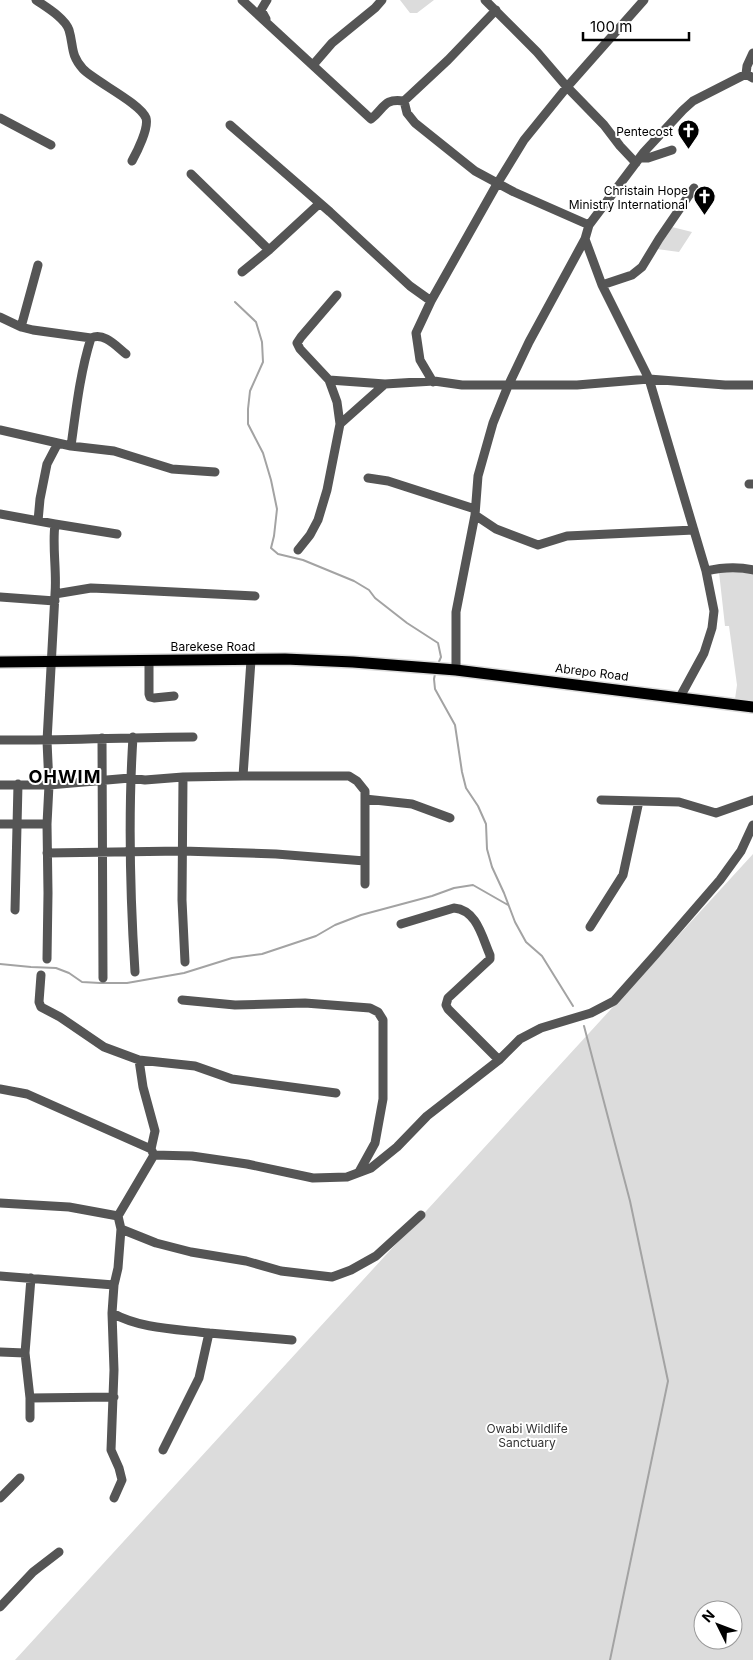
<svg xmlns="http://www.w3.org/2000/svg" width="753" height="1660" font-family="Inter,sans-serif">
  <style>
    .green { fill: #dcdcdc; fill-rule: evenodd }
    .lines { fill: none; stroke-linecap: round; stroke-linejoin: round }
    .stream { stroke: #a3a3a3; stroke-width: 2 }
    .major-casing { stroke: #dbdbdb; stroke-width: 14 }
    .minor { stroke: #555; stroke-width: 9 }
    .major { stroke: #000; stroke-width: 11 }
    .labels { text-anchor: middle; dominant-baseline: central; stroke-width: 4; stroke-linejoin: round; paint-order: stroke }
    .poi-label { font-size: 12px; fill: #000; stroke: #fff; text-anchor: end }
    .street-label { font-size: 12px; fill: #000; stroke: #fff }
    .park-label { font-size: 12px; fill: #333; stroke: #fff }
    .district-label { font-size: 18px; font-weight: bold; letter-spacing: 1px; fill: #000; stroke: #fff }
  </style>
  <rect width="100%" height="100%" fill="#fff"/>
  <path class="green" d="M400,0H434L417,13H410Z
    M672,227L692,232L679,252L657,249Z
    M724,570L753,574V701L735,699L737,685L729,626H725L719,572Z
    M753,854V1660H15ZM703,1610H733V1640H703Z"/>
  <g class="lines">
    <path class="stream" d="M235,302L256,322L262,342L263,362L250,391L248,409V424L263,453L271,480L277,509L274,536L271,548L278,554L303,560L354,581L369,590L375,598L407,623L438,643L441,657L438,664
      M435,674L434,679L435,689L455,725L462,772L466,788L478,806L486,824L487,849L492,867L504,893L515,922L526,942L542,956L573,1006
      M0,964L31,967L56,968L69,973L82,982L100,983H127L184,973L232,958L262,954L316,936L335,925L361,915L432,896L454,888L473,885L508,905
      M584,1026L630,1201L668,1381L610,1660"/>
    <defs>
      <path id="major" d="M0,662L285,659L353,662L456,670L753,707"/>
    </defs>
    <use href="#major" class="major-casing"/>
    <path class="minor" d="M36,0C46,7 65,18 69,30C74,47 70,54 83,69C96,82 140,103 146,118C149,128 137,152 132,161
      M242,0L371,119C385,108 383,98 404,101L448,60L496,10
      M485,0L537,52L567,87L604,125L620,146L636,163
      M266,19L261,10L267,0
      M313,65L332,43L375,8L382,0
      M746,74L747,66L753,53
      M404,101L407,113L415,123L475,171L514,192L589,225
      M0,118L51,145
      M230,125L330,212L410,286L431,301
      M640,158H648L672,150
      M191,174L269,250
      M242,272L269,250L320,203
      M602,285L632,275L642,267L659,239L694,188
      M337,295L301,337L297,343L300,349L329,380L385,384
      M0,317L21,327L33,330L91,338C104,332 116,346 126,354
      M21,327L38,265
      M329,380L337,402L340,424
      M433,382L420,360L416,333L431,301L497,184L524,140L567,87L644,0
      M0,430L71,446L114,451L172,469L215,472
      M71,446C76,410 80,373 91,338
      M368,478L388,481L475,509
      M749,484H753
      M0,514L55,524L117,534
      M475,515L496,529L538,545L567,536L694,530
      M38,521L40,499L47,464L58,443
      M298,550L310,535L318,520L327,490L340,424L385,384L434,381L462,385H577L649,379L725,385H753
      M706,571C723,567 737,566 753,570
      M55,594C57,571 52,547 55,524
      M0,597L55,601
      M149,660V694L150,697L154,698L174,696
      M456,670V612L475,515L478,476L493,423L508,386L529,342L585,239
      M680,697L704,653L712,628L714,611L706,571L649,379L602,285L585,239L589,225L644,152L683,110L693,101L746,74L753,78
      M133,737C128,815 130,894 135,972
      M102,738L103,978
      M0,740C64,741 129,737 193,737
      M243,776L251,660
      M183,777L182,900L185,962
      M0,785H49L130,778L145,780L183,777L243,776H349L357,781L365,791V884
      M365,799L412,804L450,818
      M601,800L679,802L716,813L753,800
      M0,824H47
      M47,853L182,851L276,854L365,861
      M15,910L18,784
      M401,924L454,908C477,910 482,937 490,955V959L448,998L446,1005L448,1009L499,1060
      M590,927L623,875L639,801
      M47,959L48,893L47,824L49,785L47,741L55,594L91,588L114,589L255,596
      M41,975L39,1002L41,1007L60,1017L104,1047L139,1060
      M182,1000L235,1005L305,1003L370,1008L378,1012L383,1020V1099L375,1143L359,1172
      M0,1089L27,1094L151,1149
      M154,1155L192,1156L247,1164L313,1178L347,1177L371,1168L397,1147L427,1116L499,1060L520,1039L541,1028L591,1013L614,1001L655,955L720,880L741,851L753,825
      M0,1203L69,1207L118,1216L121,1229L118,1268L114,1285L112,1313C141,1329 176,1329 209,1333L199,1378L163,1450
      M118,1216L154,1155L151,1149L155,1131L143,1087L139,1060L195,1066L232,1079L336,1093
      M121,1229L156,1243L191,1252L246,1261L281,1271L332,1277L351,1270L376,1256L421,1215
      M0,1276L114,1285
      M112,1313L114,1370L111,1450L119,1468L122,1480L114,1498
      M209,1333L292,1340
      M0,1352L25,1353
      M30,1398L114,1397
      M30,1418V1398L25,1353L31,1278
      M0,1498L20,1478
      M0,1607L33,1572L59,1552"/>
    <use href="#major" class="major"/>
  </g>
  <defs>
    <symbol id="church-pin" viewBox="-11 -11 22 30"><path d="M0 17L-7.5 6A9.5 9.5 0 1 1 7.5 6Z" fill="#000" stroke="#fff"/><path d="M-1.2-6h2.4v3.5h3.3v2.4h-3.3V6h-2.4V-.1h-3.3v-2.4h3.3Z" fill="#fff"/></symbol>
  </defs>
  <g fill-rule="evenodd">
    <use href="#church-pin" x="676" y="118" width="25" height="34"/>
    <use href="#church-pin" x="692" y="184" width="25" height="34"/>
  </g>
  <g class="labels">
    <g class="poi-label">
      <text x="673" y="131">Pentecost</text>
      <text x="688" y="190">Christain Hope<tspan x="688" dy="14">Ministry International</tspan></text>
    </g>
    <g class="street-label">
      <text x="213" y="646">Barekese Road</text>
      <text transform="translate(592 672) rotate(7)">Abrepo Road</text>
    </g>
    <g class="park-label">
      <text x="527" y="1428">Owabi Wildlife<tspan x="527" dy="14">Sanctuary</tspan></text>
    </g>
    <g class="district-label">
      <text x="65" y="776">OHWIM</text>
    </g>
  </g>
  <g transform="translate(718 1625) rotate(312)"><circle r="24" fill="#ffffff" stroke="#999999"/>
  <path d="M0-4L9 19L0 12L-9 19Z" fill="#000000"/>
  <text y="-8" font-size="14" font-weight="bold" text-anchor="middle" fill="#000000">N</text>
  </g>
  <path d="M583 32v8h106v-8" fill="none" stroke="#000000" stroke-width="2.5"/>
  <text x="590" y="32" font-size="15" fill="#000000" stroke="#ffffff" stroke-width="4" paint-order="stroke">100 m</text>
</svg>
